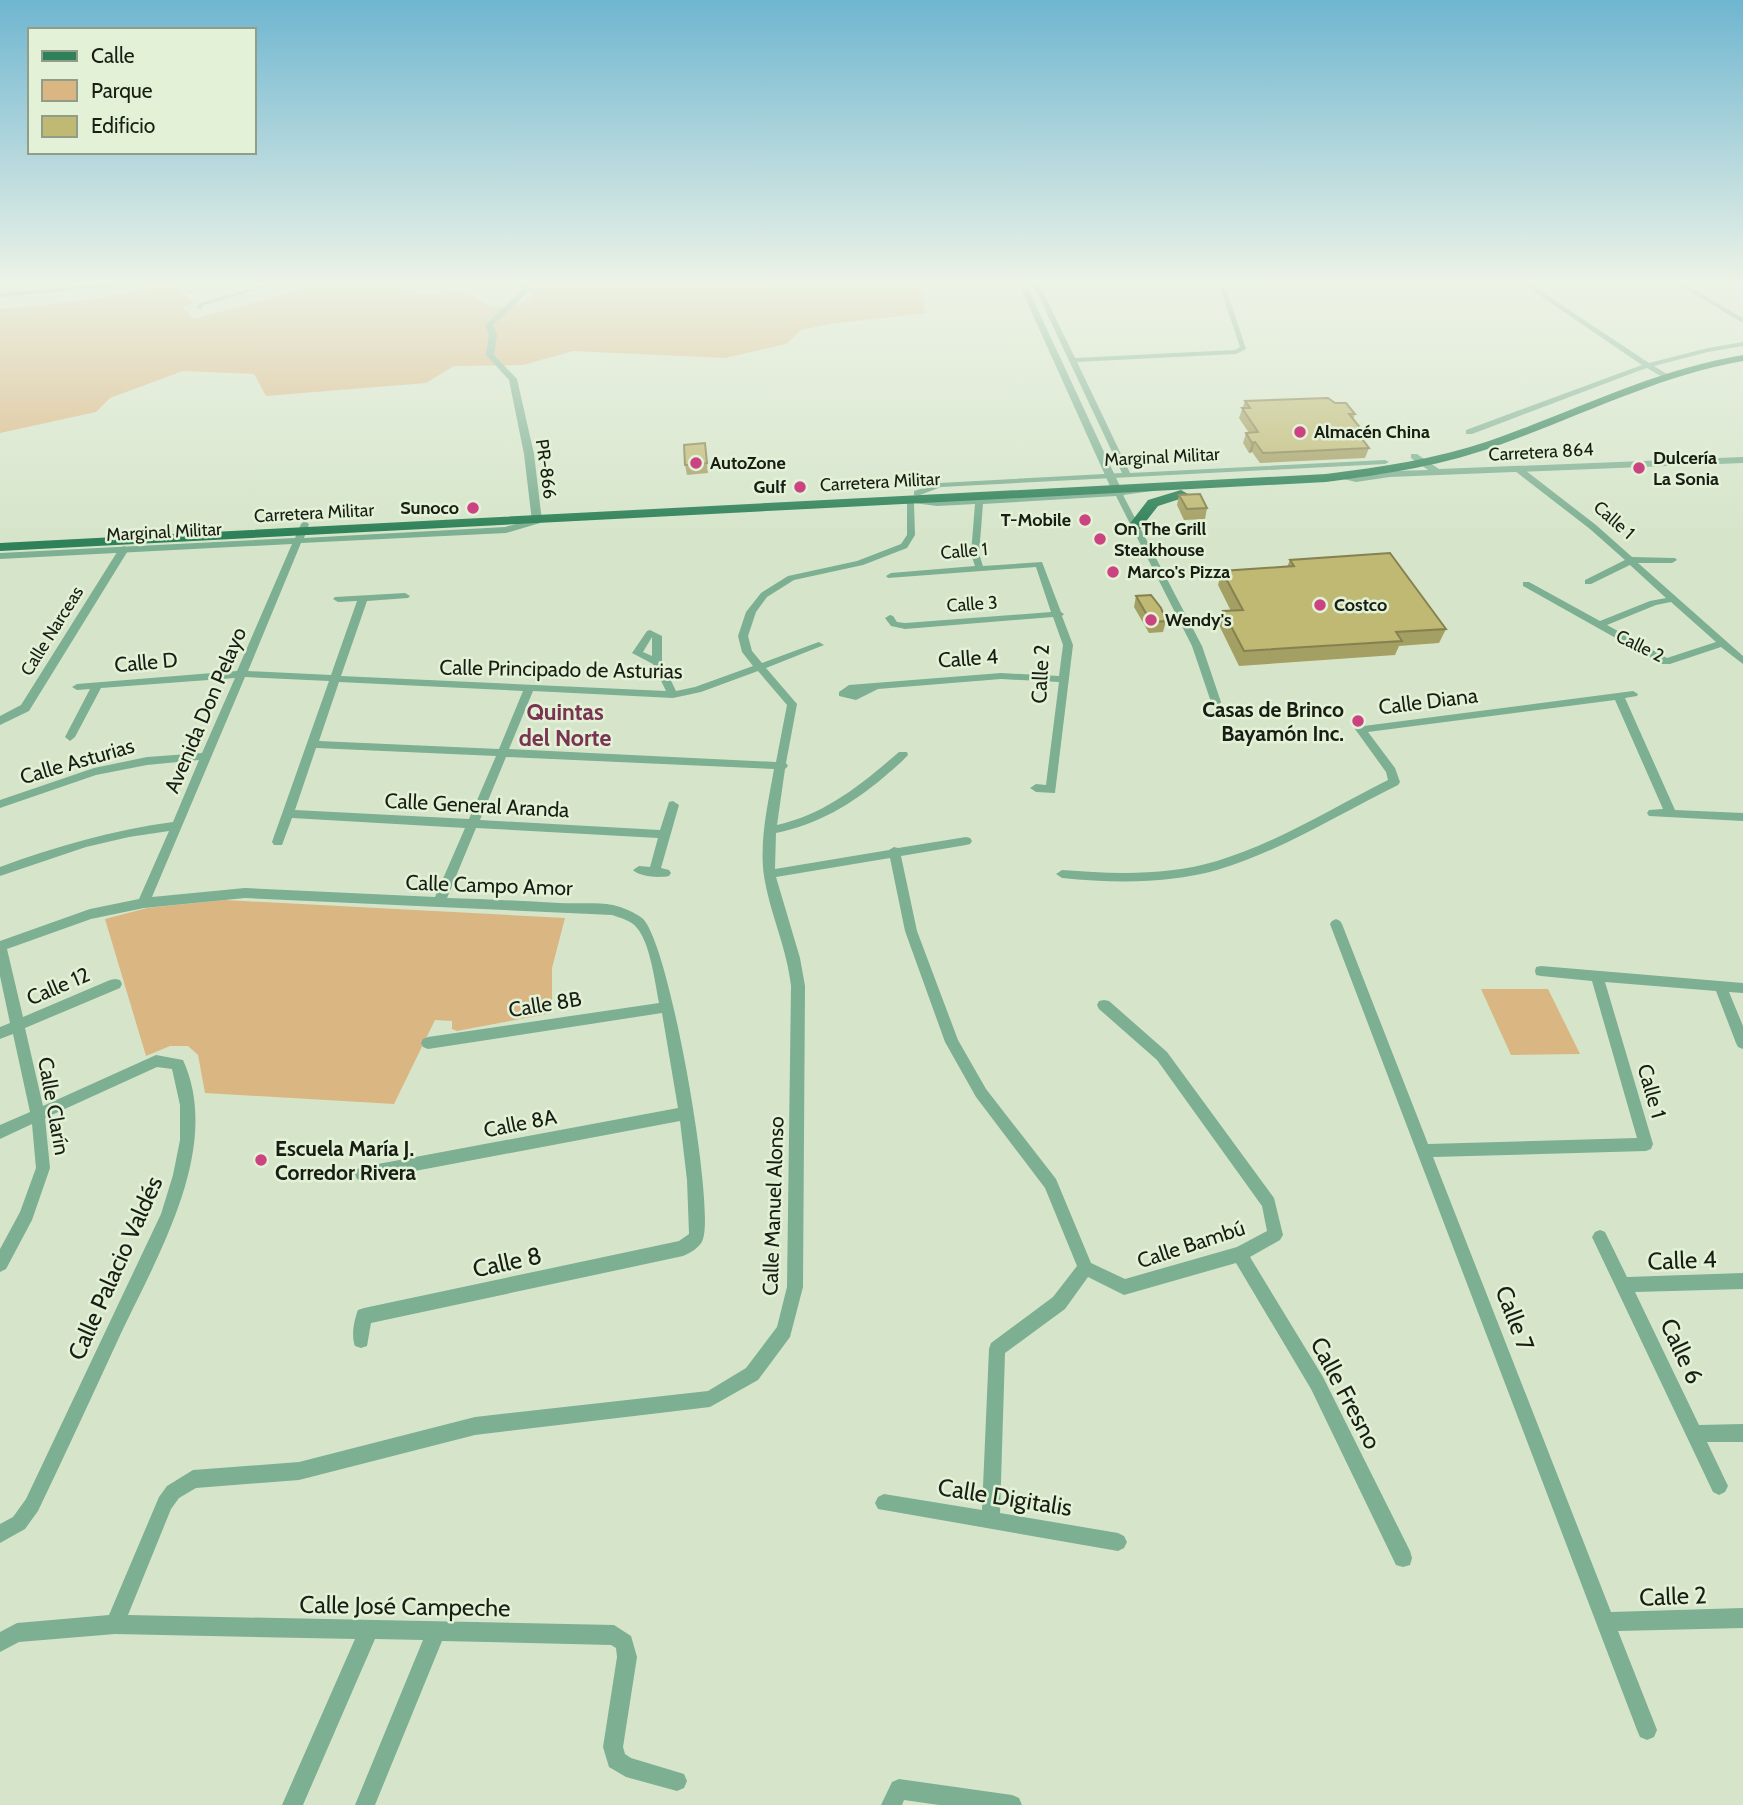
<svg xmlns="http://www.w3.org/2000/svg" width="1743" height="1805" font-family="Cabin,sans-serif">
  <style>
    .green { fill: #dab682 }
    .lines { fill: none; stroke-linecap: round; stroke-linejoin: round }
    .minor { fill: #7daf92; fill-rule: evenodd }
    .tertiary { fill: #7daf92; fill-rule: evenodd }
    .primary { fill: #2e8158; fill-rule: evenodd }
    .wall { fill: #a49f63 }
    .shaded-wall { fill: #868250 }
    .building { fill: #bfb973; stroke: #868250; stroke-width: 2 }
    .poi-dot { fill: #cb4381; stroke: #e3f2d7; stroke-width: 2.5 }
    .labels { text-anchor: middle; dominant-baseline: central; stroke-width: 5; stroke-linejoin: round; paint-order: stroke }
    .far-poi-label { font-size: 18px; font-weight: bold; fill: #191e15; stroke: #e3f2d7; text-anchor: start }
    .far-street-label { font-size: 18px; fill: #191e15; stroke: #e3f2d7 }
    .street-label { font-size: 21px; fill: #191e15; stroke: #e3f2d7 }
    .poi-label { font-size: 21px; font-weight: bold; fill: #191e15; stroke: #e3f2d7; text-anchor: end }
    .neighbourhood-label { font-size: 23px; font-weight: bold; fill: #783451; stroke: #e3f2d7 }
    .near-street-label { font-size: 24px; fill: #191e15; stroke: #e3f2d7 }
  </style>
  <rect width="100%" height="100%" fill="#d6e5ca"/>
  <path class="green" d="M168,282L195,303L182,307L194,319L327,282H390C411,301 439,291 464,292C474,293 479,302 488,305C502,309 519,304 531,298L533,282H929L922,289L925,313L829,324L801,330L786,344L725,358L573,351L523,365L454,366L426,383L266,396L254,374L183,371L110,398L96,412L0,433V309C58,304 113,299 168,282Z
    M225,900L565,918L552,968V1013L457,1031L452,1029V1021L435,1020L394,1104L205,1093L198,1055L188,1046H170L146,1056L105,919L147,908Z
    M1481,989H1548L1580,1054L1511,1055Z"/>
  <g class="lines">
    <path class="minor" d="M132,282H152L149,284L0,297V293Z
      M218,282H227L190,293L187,291Z
      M276,282H285L204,305L201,309L196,308L200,303Z
      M1032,282H1038L1075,358L1235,350L1240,347L1218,282H1224L1246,349L1236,354L1077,362L1130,473L1385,460L1389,462L1385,464L941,487L920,495H914V491L940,483L1122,473Z
      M1520,282H1527L1649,363L1708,348L1743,342V346L1708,352L1654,366L1667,374V378H1664L1647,368L1641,370L1472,434H1466V430L1642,365Z
      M1674,282H1681L1743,318V323Z
      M1515,467H1521L1596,525L1632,557L1675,558L1677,560L1672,563H1638L1743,656V664L1721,647L1670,664H1662L1523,586V582H1529L1600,621L1650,601L1666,598L1630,565L1591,584H1585V580L1625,560L1590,529L1515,471ZM1671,602L1716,642L1667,658L1607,625L1656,605Z
      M1149,486L1152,487V491L1123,495L1202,646L1221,702L1220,704L1216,705L1211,702L1192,646L1116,496L983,504L979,554L983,566L1042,562L1061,612L1064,614L1062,616L1073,645L1055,793L1036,792L1030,788L1036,784L1046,785L1059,682L1001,679L878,689L856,700L839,696V692L849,685L1001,673L1059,676L1063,645L1053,617L905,629L891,626L885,618L890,615L893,616L897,622L905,623L1051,612L1036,567L888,578L886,576L891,573L975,566L971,554L975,504L937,506L914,503L915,535L907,548L863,565L794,580L767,597L756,612L748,636L752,651L762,663L816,643L819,642L824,645L766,668L797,704L786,763L788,766L785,769L777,825C826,814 862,784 899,752H907L908,755C901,763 892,770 884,777C851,805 818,824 776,833L775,869L889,850L894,847L898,848L966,837L970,838L972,841L970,844L966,845L901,856L917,931L958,1040L986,1089L1056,1179L1091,1263L1125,1279L1237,1247L1267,1231L1262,1206L1157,1060L1099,1009L1097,1005L1099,1001L1104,1000L1109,1001L1167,1052L1274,1198L1283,1235L1280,1240L1250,1257L1323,1377L1410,1551L1412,1558L1410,1565L1403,1567L1396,1565L1311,1389L1236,1263L1124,1295L1088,1277L1065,1309L1005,1353L1000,1513L1118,1533L1124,1536L1127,1542L1124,1548L1118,1551L878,1509L875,1503L878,1497L884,1494L982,1510L989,1349L991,1343L1053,1297L1077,1266L1045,1188L976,1097L945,1042L905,931L890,858L776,877L800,958L805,986L803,1287L790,1337L758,1380L710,1407L475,1435L299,1480L196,1488L179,1498L171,1509L128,1615L614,1625L631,1636L637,1657L623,1747L625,1754L631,1758L684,1774L687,1781L684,1788L677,1791L626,1777L609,1767L603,1747L617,1657L616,1648L611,1645L442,1641L375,1805H355L423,1640L375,1639L303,1805H282L355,1639L115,1634L19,1642L0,1652V1632L17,1623L109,1615L159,1497L167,1486L193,1470L299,1462L475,1417L708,1391L746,1368L777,1327L787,1287L791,986C787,948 770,914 764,876C759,841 768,804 774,769L506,757L480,820L660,830L669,802L673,801L679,805L661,868L669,870L671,873L669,876C659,878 640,877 633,870L639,866L650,867L658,838L476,828L447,898C485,899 522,901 559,903C577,904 596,902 613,905C622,907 634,912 642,918C669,939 715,1205 703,1239C701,1247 690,1253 683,1256L371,1323L367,1346L361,1348L355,1346C351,1336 354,1320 358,1310L364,1308L679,1241L689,1234L687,1180L680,1121L362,1181L357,1179L355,1174L357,1169L362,1167L678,1108L662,1013L428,1049L423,1047L421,1043L423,1039L428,1037L659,1003C655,982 650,943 637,928C631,920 620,918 612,915L245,898L144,908L91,919L7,949L23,1017L110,980L115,979L120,980L122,984L120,988L25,1028L43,1106L156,1055L183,1060C224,1150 154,1261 117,1342C91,1398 65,1455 38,1511L25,1529L0,1543V1524L13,1517L26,1499L161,1214L173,1175L180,1140V1105L172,1069L157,1067L45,1118L50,1168L32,1220L6,1269L0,1272V1249L20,1212L36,1168L32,1124L0,1139V1125L30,1112L13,1034L0,1039V1027L10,1023L0,976V941L90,909L139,899L169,831L129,837L86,847L0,876V867C57,846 113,830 173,822L199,760L147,765L96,775L0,808V800L94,768L147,757L202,753L235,678L101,688L75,737L70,741L65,737L90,689L77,690L72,687L77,684L237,671L292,544L0,559V553L295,538L301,524L305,521L309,524L304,538L505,527L537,518L540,519V523L506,533L301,543L248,671L331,675L357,601L338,602L333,599L335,597L405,593L410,596L408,598L367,601L341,676L666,691L653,664L632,653L647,631L650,630L662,636V662L676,691L695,687L753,666L742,652L738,636L746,612L761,593L788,576L857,561L901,544L907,535V498L937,500L1101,493ZM652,637V656L643,652ZM758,671L787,705L776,762L509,749L533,691L673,698L701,692ZM245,677L329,681L272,842L274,845H282L292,818L465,828L435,897L245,888L152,897ZM339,682L523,691L499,749L319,741ZM316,748L496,756L469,819L295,810Z
      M1633,691L1638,694L1637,696L1625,698L1675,810L1743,813V821L1649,816L1647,813L1649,810L1663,809L1615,700L1368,732L1395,768L1400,782L1398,785C1339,814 1281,851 1217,870C1167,884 1114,883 1062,878L1056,874L1062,870C1113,874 1167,876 1217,861C1277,843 1332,808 1388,780L1386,772L1355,729L1356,727Z
      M1336,919L1340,921L1342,924L1428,1144L1637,1138L1592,981L1541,976L1536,975L1535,971L1536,967L1541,966L1743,983V993L1729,992L1743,1026V1049L1738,1047L1736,1043L1716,991L1605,982L1653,1144L1651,1149L1646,1151L1433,1157L1611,1612L1743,1608V1628L1618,1631L1657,1730L1654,1737L1647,1740L1640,1737L1637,1730L1330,924L1332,921Z
      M1600,1230L1605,1232L1627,1277L1743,1273V1289L1635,1292L1699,1425L1743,1424V1442H1707L1728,1486L1725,1492L1719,1495L1713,1492L1592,1237L1595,1232Z
      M899,1779L1012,1795L1019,1798L1022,1805H939L904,1800L902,1805H881L892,1782Z"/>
    <path class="tertiary" d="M523,282H529L531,289L493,325L497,335L494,355L517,379L534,454L542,521L537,524L532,521L524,454L509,380L486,355L489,335L485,325L523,289Z
      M1018,282H1025L1124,495L1122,497L1114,495Z
      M1411,454H1417L1439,469L1743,457V463L1390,477L1356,482L1335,477L1340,474L1356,476L1390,471L1428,470L1411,458Z
      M124,546L129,549L29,711L0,725V716L21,705L119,549Z"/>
    <path class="primary" d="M1743,355V361C1658,376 1583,415 1502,444C1446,465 1386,474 1326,482L0,551V543L1326,474C1381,467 1436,459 1489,441C1575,411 1653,370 1743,355Z
      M1181,490L1188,494L1186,497L1158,506L1140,529H1130L1128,526L1148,500Z"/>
  </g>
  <path class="wall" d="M1245,401L1335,403L1355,414L1353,420L1362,430L1360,436L1369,448L1365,458L1260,463L1252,452L1249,453L1243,443L1246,433H1249L1239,418Z
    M705,443L708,473L687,475L685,465Z
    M1179,495L1207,508L1205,519L1184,520L1177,505Z
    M1290,560L1446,629L1439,643L1399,646L1395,655L1239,666L1219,625L1223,611H1231L1218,585L1222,571L1287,567Z
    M1136,596L1166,621L1163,632L1149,633L1134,607Z"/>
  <path class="shaded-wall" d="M1255,442L1252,452L1249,453L1252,443Z"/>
  <path class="building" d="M1328,398L1335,403H1346L1355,414H1349L1362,430L1356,431L1369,448L1263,453L1255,442L1252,443L1246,433L1258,432L1242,408H1250L1245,401Z
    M705,443L707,463L685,465L684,445Z
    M1200,494L1207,508L1187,509L1179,495Z
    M1390,553L1446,629L1396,632L1402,641L1244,651L1223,611L1243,610L1222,571L1294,566L1290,560Z
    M1151,595L1161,608L1166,621L1151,622L1136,596Z"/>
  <linearGradient id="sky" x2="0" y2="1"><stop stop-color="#6fb6d0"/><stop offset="0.53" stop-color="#edf3e7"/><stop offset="1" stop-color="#edf3e7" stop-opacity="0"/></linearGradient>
  <rect width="1743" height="534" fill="url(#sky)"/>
  <g class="poi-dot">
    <circle cx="1300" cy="432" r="7"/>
    <circle cx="696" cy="463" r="7"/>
    <circle cx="1639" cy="468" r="7"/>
    <circle cx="800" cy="487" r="7"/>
    <circle cx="473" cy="508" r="7"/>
    <circle cx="1085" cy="520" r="7"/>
    <circle cx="1100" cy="539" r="7"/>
    <circle cx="1113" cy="572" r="7"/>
    <circle cx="1320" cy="605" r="7"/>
    <circle cx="1151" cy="620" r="7"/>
    <circle cx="1358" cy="721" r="7"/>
    <circle cx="261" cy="1160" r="7"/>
  </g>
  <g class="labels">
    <g class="far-poi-label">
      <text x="1314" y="432">Almacén China</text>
      <text x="1653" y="458">Dulcería<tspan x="1653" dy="21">La Sonia</tspan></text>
      <text x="710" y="463">AutoZone</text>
      <text x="786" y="487" text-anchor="end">Gulf</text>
      <text x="459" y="508" text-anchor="end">Sunoco</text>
      <text x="1071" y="520" text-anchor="end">T-Mobile</text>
      <text x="1114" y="529">On The Grill<tspan x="1114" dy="21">Steakhouse</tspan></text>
      <text x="1127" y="572">Marco's Pizza</text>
      <text x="1334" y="605">Costco</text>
      <text x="1165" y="620">Wendy's</text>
    </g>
    <g class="far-street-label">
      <text transform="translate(1541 452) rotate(-3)">Carretera 864</text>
      <text transform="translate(1162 457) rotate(-3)">Marginal Militar</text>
      <text transform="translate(546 469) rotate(82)">PR-866</text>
      <text transform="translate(880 482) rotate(-3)">Carretera Militar</text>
      <text transform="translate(314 513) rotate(-3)">Carretera Militar</text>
      <text transform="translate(1614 520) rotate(41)">Calle 1</text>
      <text transform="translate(164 532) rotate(-3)">Marginal Militar</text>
      <text transform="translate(964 551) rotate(-5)">Calle 1</text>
      <text transform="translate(972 604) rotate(-4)">Calle 3</text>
      <text transform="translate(52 631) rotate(-58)">Calle Narceas</text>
      <text transform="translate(1640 646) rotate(26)">Calle 2</text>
    </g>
    <g class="street-label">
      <text transform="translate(968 658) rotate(-4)">Calle 4</text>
      <text transform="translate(146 662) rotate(-5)">Calle D</text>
      <text transform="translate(561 669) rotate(1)">Calle Principado de Asturias</text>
      <text transform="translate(1040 674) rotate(-87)">Calle 2</text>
      <text transform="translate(1428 701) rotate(-7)">Calle Diana</text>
      <text transform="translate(205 710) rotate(-67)">Avenida Don Pelayo</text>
      <text transform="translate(77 761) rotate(-16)">Calle Asturias</text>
      <text transform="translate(477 805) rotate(3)">Calle General Aranda</text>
      <text transform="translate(489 885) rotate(2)">Calle Campo Amor</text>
      <text transform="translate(58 986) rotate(-23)">Calle 12</text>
      <text transform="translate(545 1004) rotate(-9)">Calle 8B</text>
      <text transform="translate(1652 1091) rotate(74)">Calle 1</text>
      <text transform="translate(54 1106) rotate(80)">Calle Clarín</text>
      <text transform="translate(520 1123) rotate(-11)">Calle 8A</text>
      <text transform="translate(773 1206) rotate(-88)">Calle Manuel Alonso</text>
      <text transform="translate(1191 1244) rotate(-18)">Calle Bambú</text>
    </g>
    <g class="poi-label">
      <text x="1344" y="709">Casas de Brinco<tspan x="1344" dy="24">Bayamón Inc.</tspan></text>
      <text x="275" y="1148" text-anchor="start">Escuela María J.<tspan x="275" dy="24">Corredor Rivera</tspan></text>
    </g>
    <g class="neighbourhood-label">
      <text x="565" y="712">Quintas<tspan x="565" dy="26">del Norte</tspan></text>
    </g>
    <g class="near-street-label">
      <text transform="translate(1682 1260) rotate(-2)">Calle 4</text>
      <text transform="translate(507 1262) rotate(-12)">Calle 8</text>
      <text transform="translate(115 1268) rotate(-66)">Calle Palacio Valdés</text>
      <text transform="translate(1515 1318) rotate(69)">Calle 7</text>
      <text transform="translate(1682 1351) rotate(65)">Calle 6</text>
      <text transform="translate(1346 1393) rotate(62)">Calle Fresno</text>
      <text transform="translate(1005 1497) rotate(9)">Calle Digitalis</text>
      <text transform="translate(1673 1596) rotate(-2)">Calle 2</text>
      <text transform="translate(405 1606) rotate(1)">Calle José Campeche</text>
    </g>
  </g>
  <rect x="28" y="28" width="228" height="126" fill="#e3f2d7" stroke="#929d89" stroke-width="2"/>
  <rect x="42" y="51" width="35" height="10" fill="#2e8158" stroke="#929d89" stroke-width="2"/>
  <text x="91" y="63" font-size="21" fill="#191e15">Calle</text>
  <rect x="42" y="80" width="35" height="21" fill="#dab682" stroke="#929d89" stroke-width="2"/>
  <text x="91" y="98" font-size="21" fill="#191e15">Parque</text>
  <rect x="42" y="116" width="35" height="21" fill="#bfb973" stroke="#929d89" stroke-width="2"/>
  <text x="91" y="133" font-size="21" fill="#191e15">Edificio</text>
</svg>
